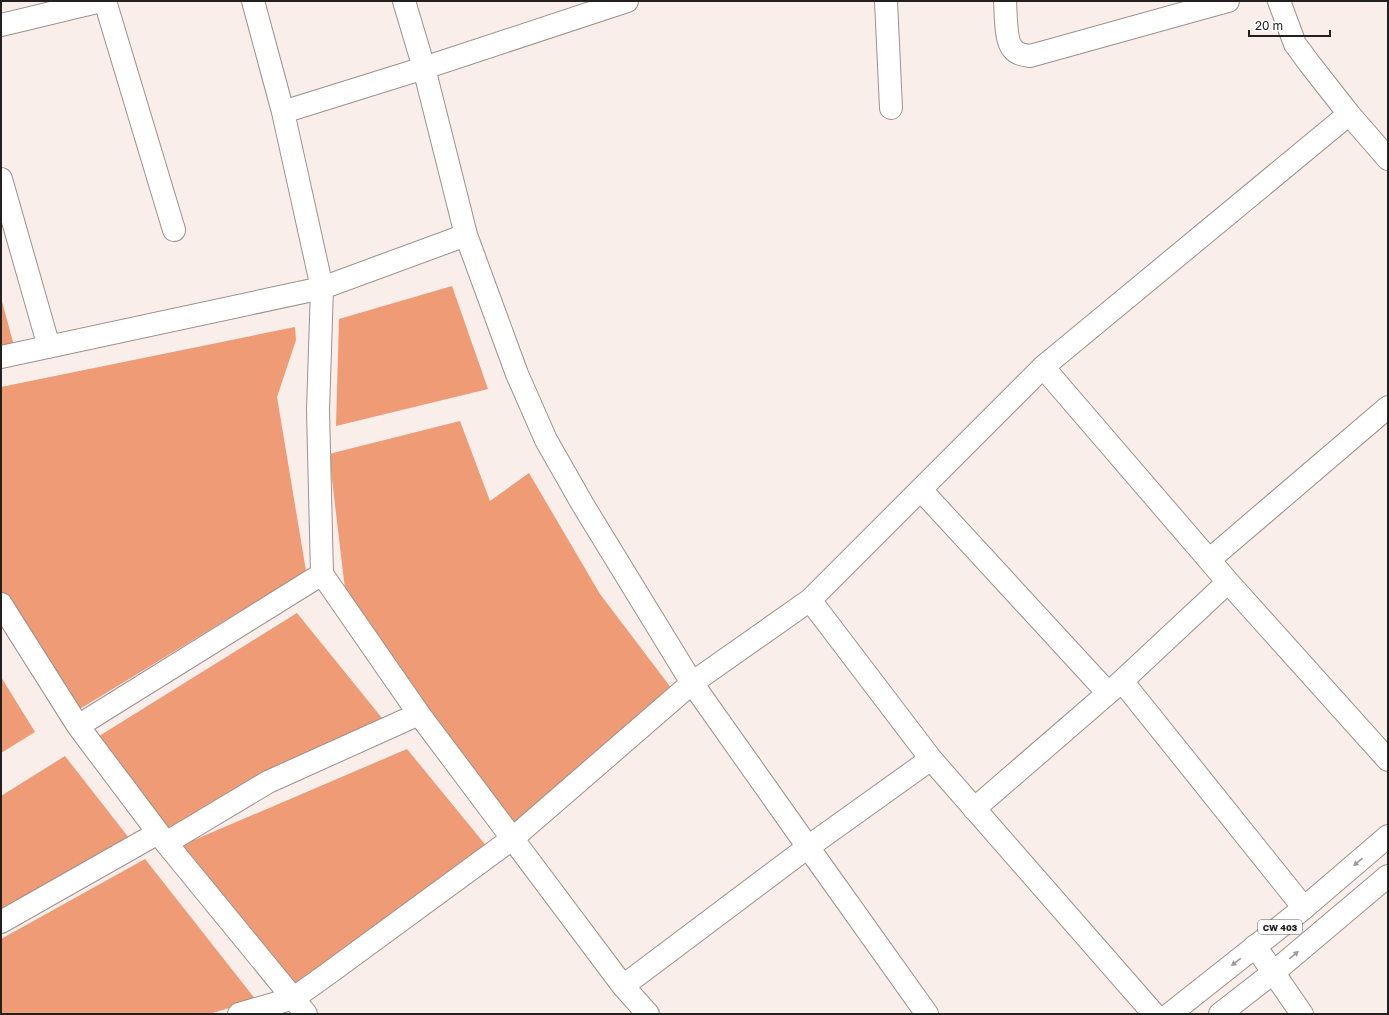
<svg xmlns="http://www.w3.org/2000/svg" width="1389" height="1015" font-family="'Golos Text',sans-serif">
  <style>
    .building { fill: #ee9b76 }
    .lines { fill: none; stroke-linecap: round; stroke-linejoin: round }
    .minor-casing { stroke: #9c918d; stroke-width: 24 }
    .primary-casing { stroke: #9c918d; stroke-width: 24 }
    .minor { stroke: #fff; stroke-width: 22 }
    .primary { stroke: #fff; stroke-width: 22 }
    .oneway { fill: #9c9b9a }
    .labels { text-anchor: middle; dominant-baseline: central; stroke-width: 3.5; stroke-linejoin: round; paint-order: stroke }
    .shield { fill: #fefefe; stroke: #656362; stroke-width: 1 }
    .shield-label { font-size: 9px; font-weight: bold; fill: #24201f }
  </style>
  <rect width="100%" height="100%" fill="#f9eeea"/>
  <path class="building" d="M452,286L488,389L336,426L339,319Z
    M1,298L16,353L1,355Z
    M295,327L296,340L277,397L306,571L70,715L1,591V387Z
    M460,421L490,501L529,473L600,594L675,693L516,827L349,623L329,454Z
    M297,613L386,723L253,779L165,830L96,738Z
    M1,677L35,732L1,753Z
    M407,749L488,848L293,995L180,846Z
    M65,756L129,838L1,910V796Z
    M145,859L256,1000L209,1014H1V939Z"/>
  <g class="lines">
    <defs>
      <path id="minor" d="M105,1L174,230
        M404,1L424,68L466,235L517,374L546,440L583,505L692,683L808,847L927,1014
        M886,1L891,108
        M1005,1C1006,13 1005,41 1013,49C1017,54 1023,55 1030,56L1228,1
        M1279,1L1295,44L1309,63L1349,114L1388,159
        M1,25L101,1
        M283,112L424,68L627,1
        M1,179L49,347
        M466,235L322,288L318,410L322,574L419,714L623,986L648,1014
        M1,357L322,288L283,112L253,1
        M1043,367L1228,582L1388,760
        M921,490L1108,693
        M1209,560L1388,407
        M810,600L931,759L1154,1014
        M1,604L78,726L166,843L306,1014
        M1122,681L1304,908
        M78,726L322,574
        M974,809L1122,681L1228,582
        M166,843L268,782L419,714
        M1,922L158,833
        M1255,946L1302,1014
        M623,986L808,847L931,759
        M239,1014L294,998L329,973L512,839L692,683L810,600L1043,367L1349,114"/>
      <path id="primary" d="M1170,1014L1304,908L1388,836
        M1220,1014L1274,972L1388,876"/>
    </defs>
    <use href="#minor" class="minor-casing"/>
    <use href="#primary" class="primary-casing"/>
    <use href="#minor" class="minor"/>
    <use href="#primary" class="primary"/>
  </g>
  <defs><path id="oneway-solid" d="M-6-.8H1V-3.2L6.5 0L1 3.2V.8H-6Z"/></defs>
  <g class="oneway">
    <use href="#oneway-solid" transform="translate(1358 862) rotate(140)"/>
    <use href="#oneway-solid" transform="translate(1294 955) rotate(-40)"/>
    <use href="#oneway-solid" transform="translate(1236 962) rotate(142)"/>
  </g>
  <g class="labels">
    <rect class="shield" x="1258" y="920" width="44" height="14" rx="3"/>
    <g class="shield-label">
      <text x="1280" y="927">CW 403</text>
    </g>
  </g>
  <rect width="1389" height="1015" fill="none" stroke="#24201f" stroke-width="4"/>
  <path d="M1249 30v6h81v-6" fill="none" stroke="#24201f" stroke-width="2"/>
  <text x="1255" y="30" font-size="12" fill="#24201f" stroke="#fefefe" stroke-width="3" paint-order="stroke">20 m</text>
</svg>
